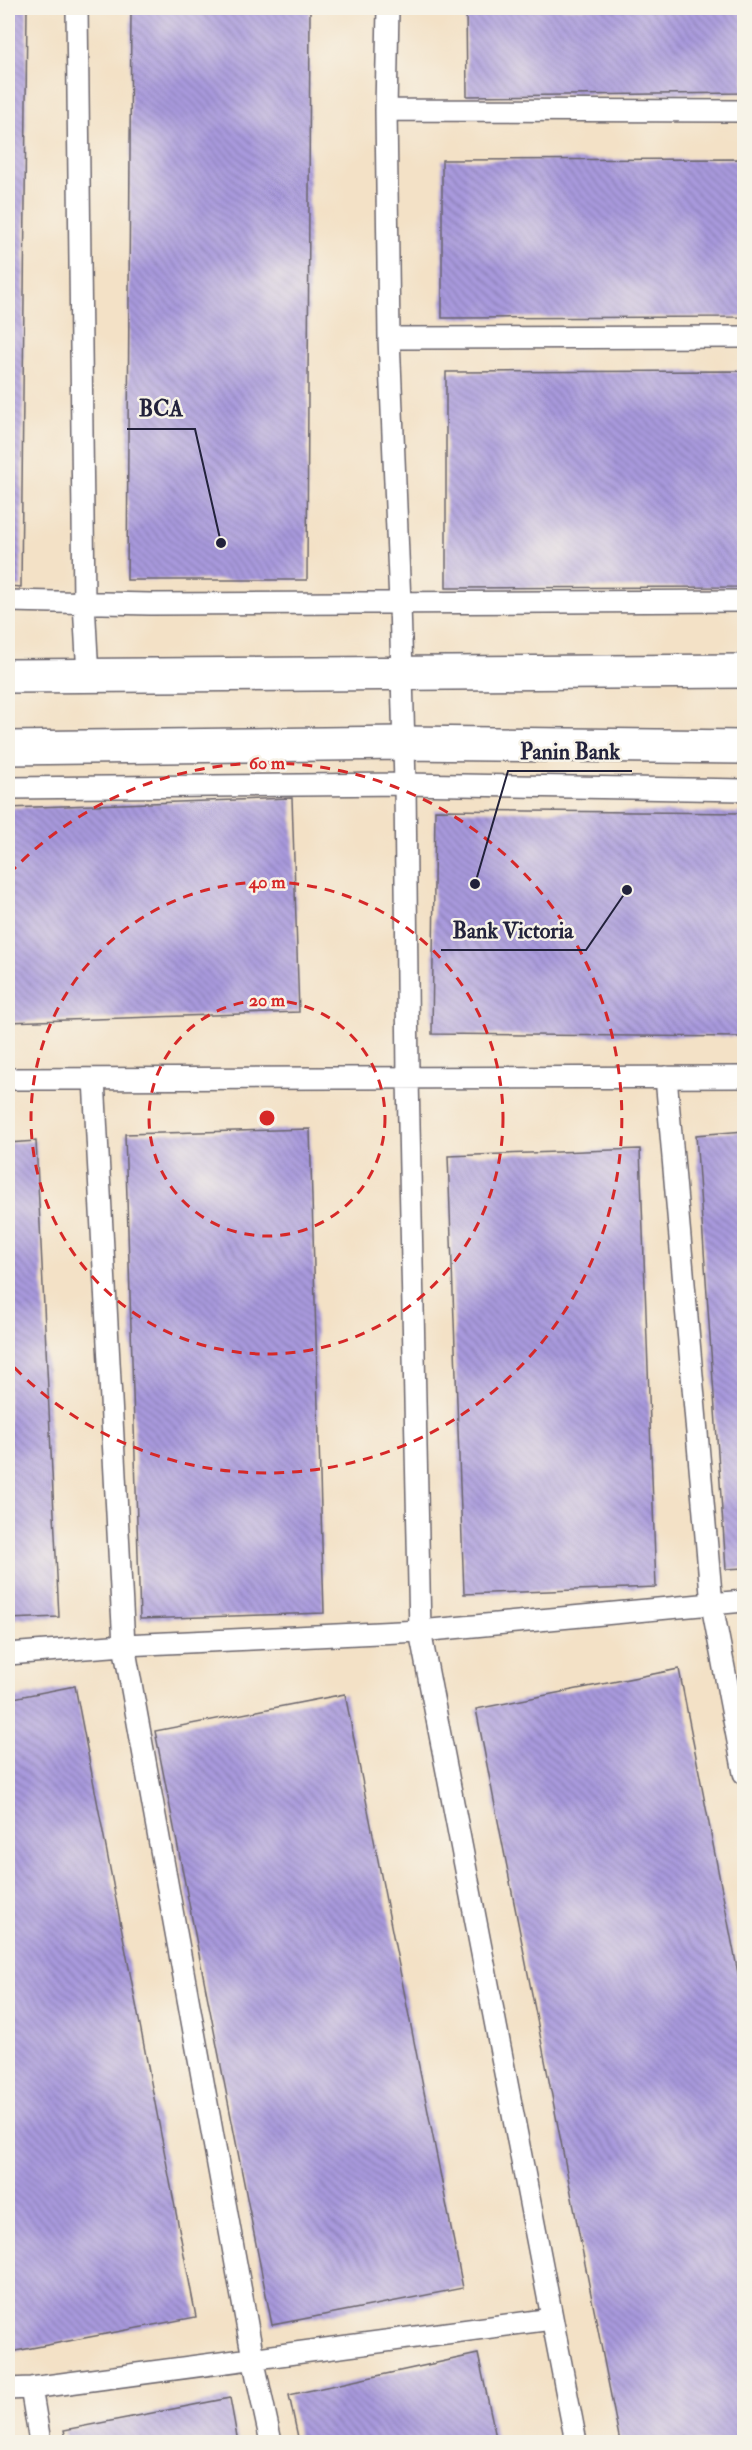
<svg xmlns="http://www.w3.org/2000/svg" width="752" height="2450" font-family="'IM FELL Double Pica',serif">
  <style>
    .building { fill: url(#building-back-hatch) }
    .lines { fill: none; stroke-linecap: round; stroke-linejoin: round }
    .service-casing { stroke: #6b656c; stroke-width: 24 }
    .minor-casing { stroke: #6b656c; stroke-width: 36 }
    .service { stroke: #fff; stroke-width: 21 }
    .minor { stroke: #fff; stroke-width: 33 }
    .ring { fill: none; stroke: #d62828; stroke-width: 3; stroke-dasharray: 10 8 }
    .centre { fill: #d62828; stroke: #f7f3e8; stroke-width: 3 }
    .ring-label { font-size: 18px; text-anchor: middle; font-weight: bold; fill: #d62828; stroke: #f7f3e8; stroke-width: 5; stroke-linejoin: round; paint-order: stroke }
    .leader { fill: none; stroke: #22223b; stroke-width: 2 }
    .callout-dot { fill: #22223b; stroke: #f7f3e8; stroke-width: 2 }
    .callout-label { font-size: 22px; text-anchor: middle; font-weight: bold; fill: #22223b; stroke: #f7f3e8; stroke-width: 5; stroke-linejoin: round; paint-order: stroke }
  </style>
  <defs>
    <pattern id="building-back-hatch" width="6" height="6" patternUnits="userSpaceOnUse" patternTransform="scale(1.5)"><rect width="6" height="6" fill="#a99add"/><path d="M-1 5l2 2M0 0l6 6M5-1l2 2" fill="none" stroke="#897db4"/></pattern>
  </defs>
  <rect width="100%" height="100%" fill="#f7f3e8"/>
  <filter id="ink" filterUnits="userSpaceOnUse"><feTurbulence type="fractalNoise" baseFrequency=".0167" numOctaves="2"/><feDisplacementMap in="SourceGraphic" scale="12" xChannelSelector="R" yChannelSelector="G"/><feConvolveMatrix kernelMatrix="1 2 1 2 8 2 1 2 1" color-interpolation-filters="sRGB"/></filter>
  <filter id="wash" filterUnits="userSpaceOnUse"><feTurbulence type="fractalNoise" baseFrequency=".008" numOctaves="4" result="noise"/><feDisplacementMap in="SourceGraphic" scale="24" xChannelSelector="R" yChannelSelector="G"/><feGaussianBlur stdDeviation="1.35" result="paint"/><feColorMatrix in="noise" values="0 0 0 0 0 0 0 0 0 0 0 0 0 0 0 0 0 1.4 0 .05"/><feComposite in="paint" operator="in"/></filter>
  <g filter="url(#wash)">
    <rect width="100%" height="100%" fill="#f3e1c6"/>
    <g id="blocks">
      <path class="building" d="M8,8H27L21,587L8,586Z
        M131,8H310L307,580H127Z
        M466,8H744V93L467,96Z
        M744,159V317L442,318V160Z
        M744,371V587L446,588V372Z
        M292,798L299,1012L8,1022V808Z
        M435,810L744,813V1037L432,1034Z
        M310,1129L324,1613L140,1619L125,1134Z
        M744,1131V1568L726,1569L696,1135Z
        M36,1141L59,1617L8,1619V1143Z
        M640,1149L656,1587L464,1594L448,1156Z
        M679,1669L744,2004V2442H620L476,1709Z
        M75,1686L196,2317L10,2352L8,2339V1699Z
        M345,1694L463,2288L272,2325L155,1731Z
        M478,2354L497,2442H299L289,2395Z
        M230,2398L238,2442H67L64,2430Z"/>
    </g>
  </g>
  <g filter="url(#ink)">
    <use href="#blocks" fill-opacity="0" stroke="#6b656c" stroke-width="1.5"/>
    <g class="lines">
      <defs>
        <path id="service" d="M77,8L84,602L88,676
          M388,8L386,110L389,338L400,603L405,784L408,1078L420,1631L576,2442
          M386,110L744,111
          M389,338L744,337
          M8,601L150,604L744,601
          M8,788L405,784L744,790
          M666,1077L712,1605L744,1773
          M8,1079L744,1077
          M94,1079L124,1645L253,2358L271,2442
          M8,1654L124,1645L420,1631L744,1601
          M31,2388L40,2442
          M8,2389L31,2388L552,2319"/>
        <path id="minor" d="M8,676L744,671
          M8,748L403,743L744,747"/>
      </defs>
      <use href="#service" class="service-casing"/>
      <use href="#minor" class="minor-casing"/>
      <use href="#service" class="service"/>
      <use href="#minor" class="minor"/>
    </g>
  </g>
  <g class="ring">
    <circle cx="267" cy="1118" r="118"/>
    <circle cx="267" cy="1118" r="236"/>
    <path d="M9 874A355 355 0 1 1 9 1362"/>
  </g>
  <circle cx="267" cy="1118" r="9" class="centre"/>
  <g class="ring-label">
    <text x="267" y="769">60 m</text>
    <text x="267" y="888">40 m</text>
    <text x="267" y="1006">20 m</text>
  </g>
  <path class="leader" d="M221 543L195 429H127M475 884L508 771H632M627 890L586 950H441"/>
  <g class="callout-dot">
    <circle cx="221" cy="543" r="6"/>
    <circle cx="475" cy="884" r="6"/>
    <circle cx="627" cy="890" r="6"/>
  </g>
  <g class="callout-label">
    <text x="161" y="416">BCA</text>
    <text x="570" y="759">Panin Bank</text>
    <text x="513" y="938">Bank Victoria</text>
  </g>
  <rect width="752" height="2450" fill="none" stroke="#f7f3e8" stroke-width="30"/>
</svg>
